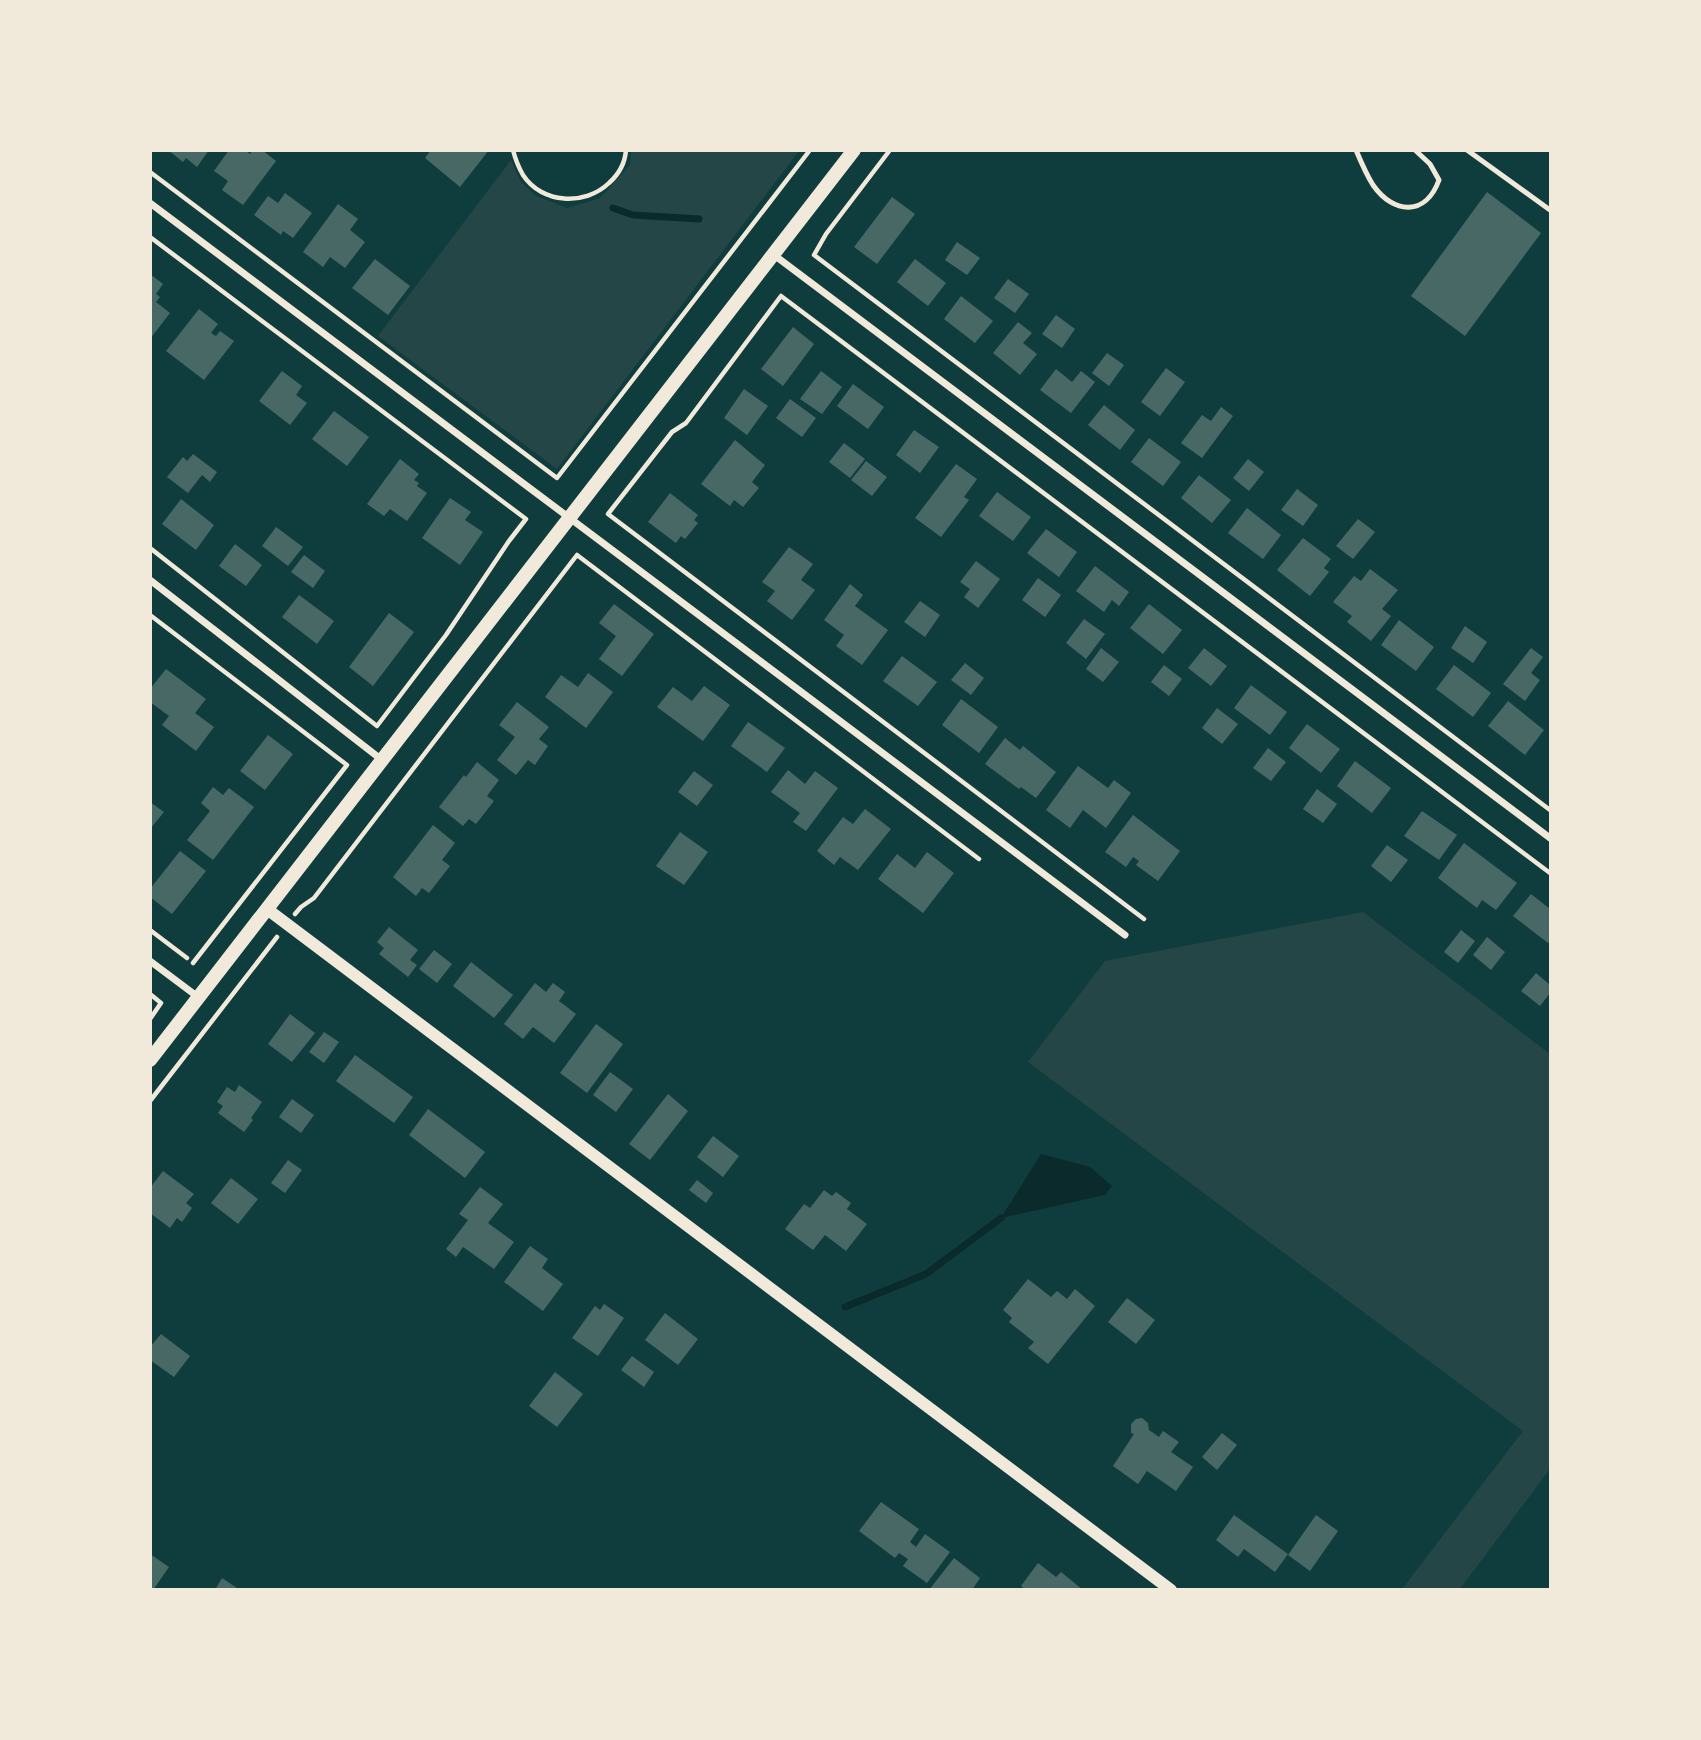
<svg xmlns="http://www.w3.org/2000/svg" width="1701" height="1740" font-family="'Crimson Pro',serif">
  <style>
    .green { fill: #244646 }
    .water { fill: #0a2a2b }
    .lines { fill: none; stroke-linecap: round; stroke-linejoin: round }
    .stream { stroke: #0a2a2b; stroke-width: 7 }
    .building { fill: #486865 }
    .path { stroke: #f1e9da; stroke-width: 4.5 }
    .service { stroke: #f1e9da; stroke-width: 5 }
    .minor { stroke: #f1e9da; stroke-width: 7 }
    .tertiary { stroke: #f1e9da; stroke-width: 12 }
    .secondary { stroke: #f1e9da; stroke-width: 14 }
  </style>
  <rect width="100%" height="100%" fill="#0f3d3e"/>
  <path class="green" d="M631,151H799L557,469L378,336L511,160L521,182L536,196L567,208L600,198L630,165Z
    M1363,912L1550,1054V1469L1460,1589H1402L1523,1431L1028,1062L1105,961Z"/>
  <path class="water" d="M1041,1154L1090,1167L1112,1186L1105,1195L1001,1218Z"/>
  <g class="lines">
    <path class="stream" d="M613,208L633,215L699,219
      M845,1307L926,1274L1001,1218"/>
  </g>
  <path class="building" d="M168,150H209L197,167L186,158L183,162Z
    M229,150H245L250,154L253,150H262L276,161L243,205L222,190L228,181L214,171Z
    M431,150H489L460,187L425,158Z
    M1487,192L1541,233L1465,336L1411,296Z
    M285,193L312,213L293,238L283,231L281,235L254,215L268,196L278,203Z
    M892,197L915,214L877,264L854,247Z
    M338,204L358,219L350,230L365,242L345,268L330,257L323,267L303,252Z
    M957,242L980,258L967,275L945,260Z
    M375,259L410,286L388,315L352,288Z
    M915,259L946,283L928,306L897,282Z
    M150,274L163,284L156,294L160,297L156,302L170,313L150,339Z
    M1008,279L1029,294L1015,313L994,298Z
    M961,296L993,321L975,343L944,319Z
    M199,309L218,324L211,333L216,336L220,331L234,341L204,380L166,351Z
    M1056,315L1075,329L1062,348L1042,334Z
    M1018,322L1032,333L1023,343L1037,354L1020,375L993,353Z
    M793,327L814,344L783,386L761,369Z
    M1107,353L1124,365L1109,386L1092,373Z
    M1166,368L1185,382L1160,416L1141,402Z
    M1056,369L1072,382L1081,371L1095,382L1071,413L1040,390Z
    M282,371L302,386L296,395L307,403L290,425L259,401Z
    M821,371L842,387L822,414L800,399Z
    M853,384L884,407L868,429L837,406Z
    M744,389L768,406L747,435L724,418Z
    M790,399L816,418L802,437L776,418Z
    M1104,405L1135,430L1120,450L1088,425Z
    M1221,407L1233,416L1202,458L1181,443L1202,415L1211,421Z
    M334,411L369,437L347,466L312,439Z
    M914,430L939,447L920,473L896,455Z
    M1149,438L1181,462L1163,486L1131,462Z
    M735,440L765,465L752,482L759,488L743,507L734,500L730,506L701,484Z
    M844,443L865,459L850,478L829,462Z
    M193,454L217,472L210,482L202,475L188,493L167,477L183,457L187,461Z
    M400,459L419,474L414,480L419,483L417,486L427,493L407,521L390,509L384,516L367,504Z
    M1248,459L1264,472L1249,491L1233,478Z
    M866,461L887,477L872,496L851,480Z
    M956,464L977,479L964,497L969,500L941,537L915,518Z
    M1199,475L1231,500L1212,523L1181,498Z
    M1297,489L1318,505L1303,526L1281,510Z
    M997,492L1031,517L1013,541L979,516Z
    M670,493L698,515L694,520L698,523L685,539L681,536L676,543L648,522Z
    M450,498L471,512L465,520L483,532L460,565L422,538Z
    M181,499L214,525L196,550L162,524Z
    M1247,508L1281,535L1263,559L1228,533Z
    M1358,519L1375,532L1353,559L1336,546Z
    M276,527L303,547L288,566L262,546Z
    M1046,529L1077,552L1059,577L1027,553Z
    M1303,538L1331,559L1324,568L1329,572L1310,596L1277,570Z
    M235,544L262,565L246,586L219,566Z
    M789,547L813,564L801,580L815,590L792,620L767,601L775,591L762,582Z
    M304,555L325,571L313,588L291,572Z
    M976,561L1000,579L978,608L964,597L970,589L960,582Z
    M1095,566L1129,592L1119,606L1112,600L1104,612L1076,591Z
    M1370,569L1398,590L1382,609L1391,616L1371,641L1347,622L1352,616L1333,602L1354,576L1361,581Z
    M1038,578L1061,595L1045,617L1022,600Z
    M850,584L863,595L855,606L888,630L862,665L836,646L844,635L824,620Z
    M299,595L334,621L317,644L282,617Z
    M920,601L940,615L925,637L904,622Z
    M614,604L654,634L622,676L599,659L616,636L599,623Z
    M1149,604L1182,630L1163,654L1130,628Z
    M389,613L414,632L373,686L349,667Z
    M1084,619L1105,634L1086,659L1066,643Z
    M1399,620L1434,647L1416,671L1381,645Z
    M1465,626L1487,642L1473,663L1451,648Z
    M1101,648L1119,662L1103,682L1086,669Z
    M1204,648L1227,666L1211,686L1188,668Z
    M1531,648L1543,657L1531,673L1540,680L1525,701L1503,684Z
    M902,656L937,682L918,706L883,681Z
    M965,663L984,678L971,695L951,680Z
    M1164,665L1182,679L1169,696L1151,682Z
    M1454,665L1491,693L1473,717L1436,689Z
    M166,669L206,699L195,713L214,727L196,751L162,725L169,716L150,702V689Z
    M588,673L613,692L586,728L545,697L561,675L578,687Z
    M1251,685L1287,712L1270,735L1234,708Z
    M704,686L730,705L703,741L657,707L673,687L692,701Z
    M961,699L998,727L979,753L942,725Z
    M1508,701L1544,730L1525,755L1488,726Z
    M517,702L549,727L539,739L548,746L535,765L528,760L516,775L497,760L515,737L499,725Z
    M1217,708L1238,724L1222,744L1202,728Z
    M748,722L785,748L767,772L731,746Z
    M1307,724L1340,749L1321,773L1289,748Z
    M268,735L293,754L265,790L240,771Z
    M1005,738L1020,750L1023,746L1056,772L1036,798L1021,787L1019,789L985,764Z
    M1268,748L1286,762L1271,781L1253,768Z
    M1355,761L1391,788L1372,813L1337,786Z
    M477,762L499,780L487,796L494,801L476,824L469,819L463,826L439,807L464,775L466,777Z
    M1078,766L1108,788L1114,780L1131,793L1106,828L1083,810L1070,828L1046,810Z
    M788,770L805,784L815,771L838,788L806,831L793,822L800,813L771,792Z
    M694,771L713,785L697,806L678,792Z
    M213,787L223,795L229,788L254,807L213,860L187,840L210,811L201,803Z
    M1317,789L1337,804L1323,823L1303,809Z
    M150,802L164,812L150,829Z
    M865,809L891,829L858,870L840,857L834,865L817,851L843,817L853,824Z
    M1422,811L1457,835L1439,860L1404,836Z
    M1133,815L1180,851L1158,881L1136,865L1139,861L1133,857L1126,867L1105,852Z
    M433,825L455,843L442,860L450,866L429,893L422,888L416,896L393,877Z
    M680,832L708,852L684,885L656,866Z
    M1464,843L1517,883L1496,910L1482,900L1477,908L1438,878Z
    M1387,845L1408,860L1391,882L1371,866Z
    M180,851L206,871L172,914L150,897V889Z
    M927,852L954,873L923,913L878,879L897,854L915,868Z
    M1531,894L1550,909V940L1548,943L1513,916Z
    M389,927L418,950L410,960L417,965L408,977L379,954L384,948L377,942Z
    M1461,930L1475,941L1458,963L1444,952Z
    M1487,937L1505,952L1491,970L1473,955Z
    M434,950L452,964L437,983L419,969Z
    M471,962L513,995L494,1018L453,986Z
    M1536,973L1550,985V993L1540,1006L1521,991Z
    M535,983L546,992L553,983L565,992L559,1001L576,1014L554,1043L533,1027L523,1039L504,1024Z
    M290,1014L315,1033L292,1062L268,1044Z
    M596,1024L623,1044L587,1093L560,1073Z
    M324,1032L339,1042L324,1063L309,1052Z
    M355,1055L413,1097L394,1123L336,1081Z
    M610,1072L633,1089L616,1112L593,1095Z
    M239,1085L262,1102L251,1118L253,1120L244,1132L218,1113L223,1106L217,1102L227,1087L235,1092Z
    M668,1094L688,1111L650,1160L629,1144Z
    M292,1099L314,1115L301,1133L279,1117Z
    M428,1109L485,1152L465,1178L409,1135Z
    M713,1136L739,1156L723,1177L697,1157Z
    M288,1160L302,1170L285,1193L271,1183Z
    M163,1171L194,1194L186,1203L192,1208L182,1222L177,1218L170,1228L150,1213V1188Z
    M231,1178L258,1199L238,1224L211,1203Z
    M697,1180L713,1193L706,1203L689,1190Z
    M480,1187L503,1204L488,1223L514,1242L494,1269L463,1247L456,1257L446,1249L468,1220L459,1214Z
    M824,1190L832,1196L836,1192L851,1203L847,1209L867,1224L846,1251L825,1235L813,1250L785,1229L804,1204L810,1208Z
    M530,1246L548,1259L542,1268L563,1284L543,1311L504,1282Z
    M1028,1279L1051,1297L1057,1291L1067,1299L1075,1289L1095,1306L1048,1364L1028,1348L1034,1342L1009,1322L1012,1318L1003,1310Z
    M1127,1298L1155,1320L1136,1344L1108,1322Z
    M604,1304L624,1318L598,1356L572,1338L595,1306L600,1310Z
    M665,1313L698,1339L678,1365L645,1340Z
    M161,1334L190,1356L174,1377L150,1360V1347Z
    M632,1356L654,1372L644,1387L621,1370Z
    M555,1372L583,1394L557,1427L529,1406Z
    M1142,1418L1148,1423L1149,1430L1159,1437L1163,1431L1179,1442L1171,1452L1193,1467L1176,1491L1147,1471L1138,1484L1113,1466L1134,1434L1131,1433V1424L1136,1419Z
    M1222,1433L1237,1445L1217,1470L1202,1457Z
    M881,1502L919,1529L910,1542L916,1547L925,1534L950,1552L927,1583L903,1566L908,1559L899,1553L895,1558L859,1531Z
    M1234,1515L1288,1554L1275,1572L1244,1549L1238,1557L1216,1540Z
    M1316,1515L1338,1531L1310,1571L1288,1555Z
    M150,1554L169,1567L153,1590H150Z
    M954,1558L980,1578L972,1590H929Z
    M1038,1563L1056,1577L1061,1572L1083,1590H1026L1021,1586Z
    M222,1578L240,1590H215Z"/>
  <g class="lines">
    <path class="path" d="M513,150C515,158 519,168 523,175C542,204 585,206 609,183C618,175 625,163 626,150
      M890,150L826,234L814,255L1550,810
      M150,172L557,478L810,150
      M150,237L526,519L509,541L446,635L377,726L150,548
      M150,615L347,765L193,963
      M295,914L301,907L314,898L577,555L979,859
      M1144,919L608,514L672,432L686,423L781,296L1550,873
      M150,930L187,958
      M150,994L161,1003L150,1019
      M150,1101L277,937"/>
    <path class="service" d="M1356,150C1361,162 1366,174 1373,185C1394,215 1426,216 1439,180L1430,164L1415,150
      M1467,150L1550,210"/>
    <path class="minor" d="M150,203L1125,935
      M774,255L1550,838
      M150,580L382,760
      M150,961L198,997"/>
    <path class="tertiary" d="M267,909L1171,1590"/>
    <path class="secondary" d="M150,1060L854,150"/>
  </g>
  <rect width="1701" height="1740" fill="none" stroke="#f1e9da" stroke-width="304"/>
</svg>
